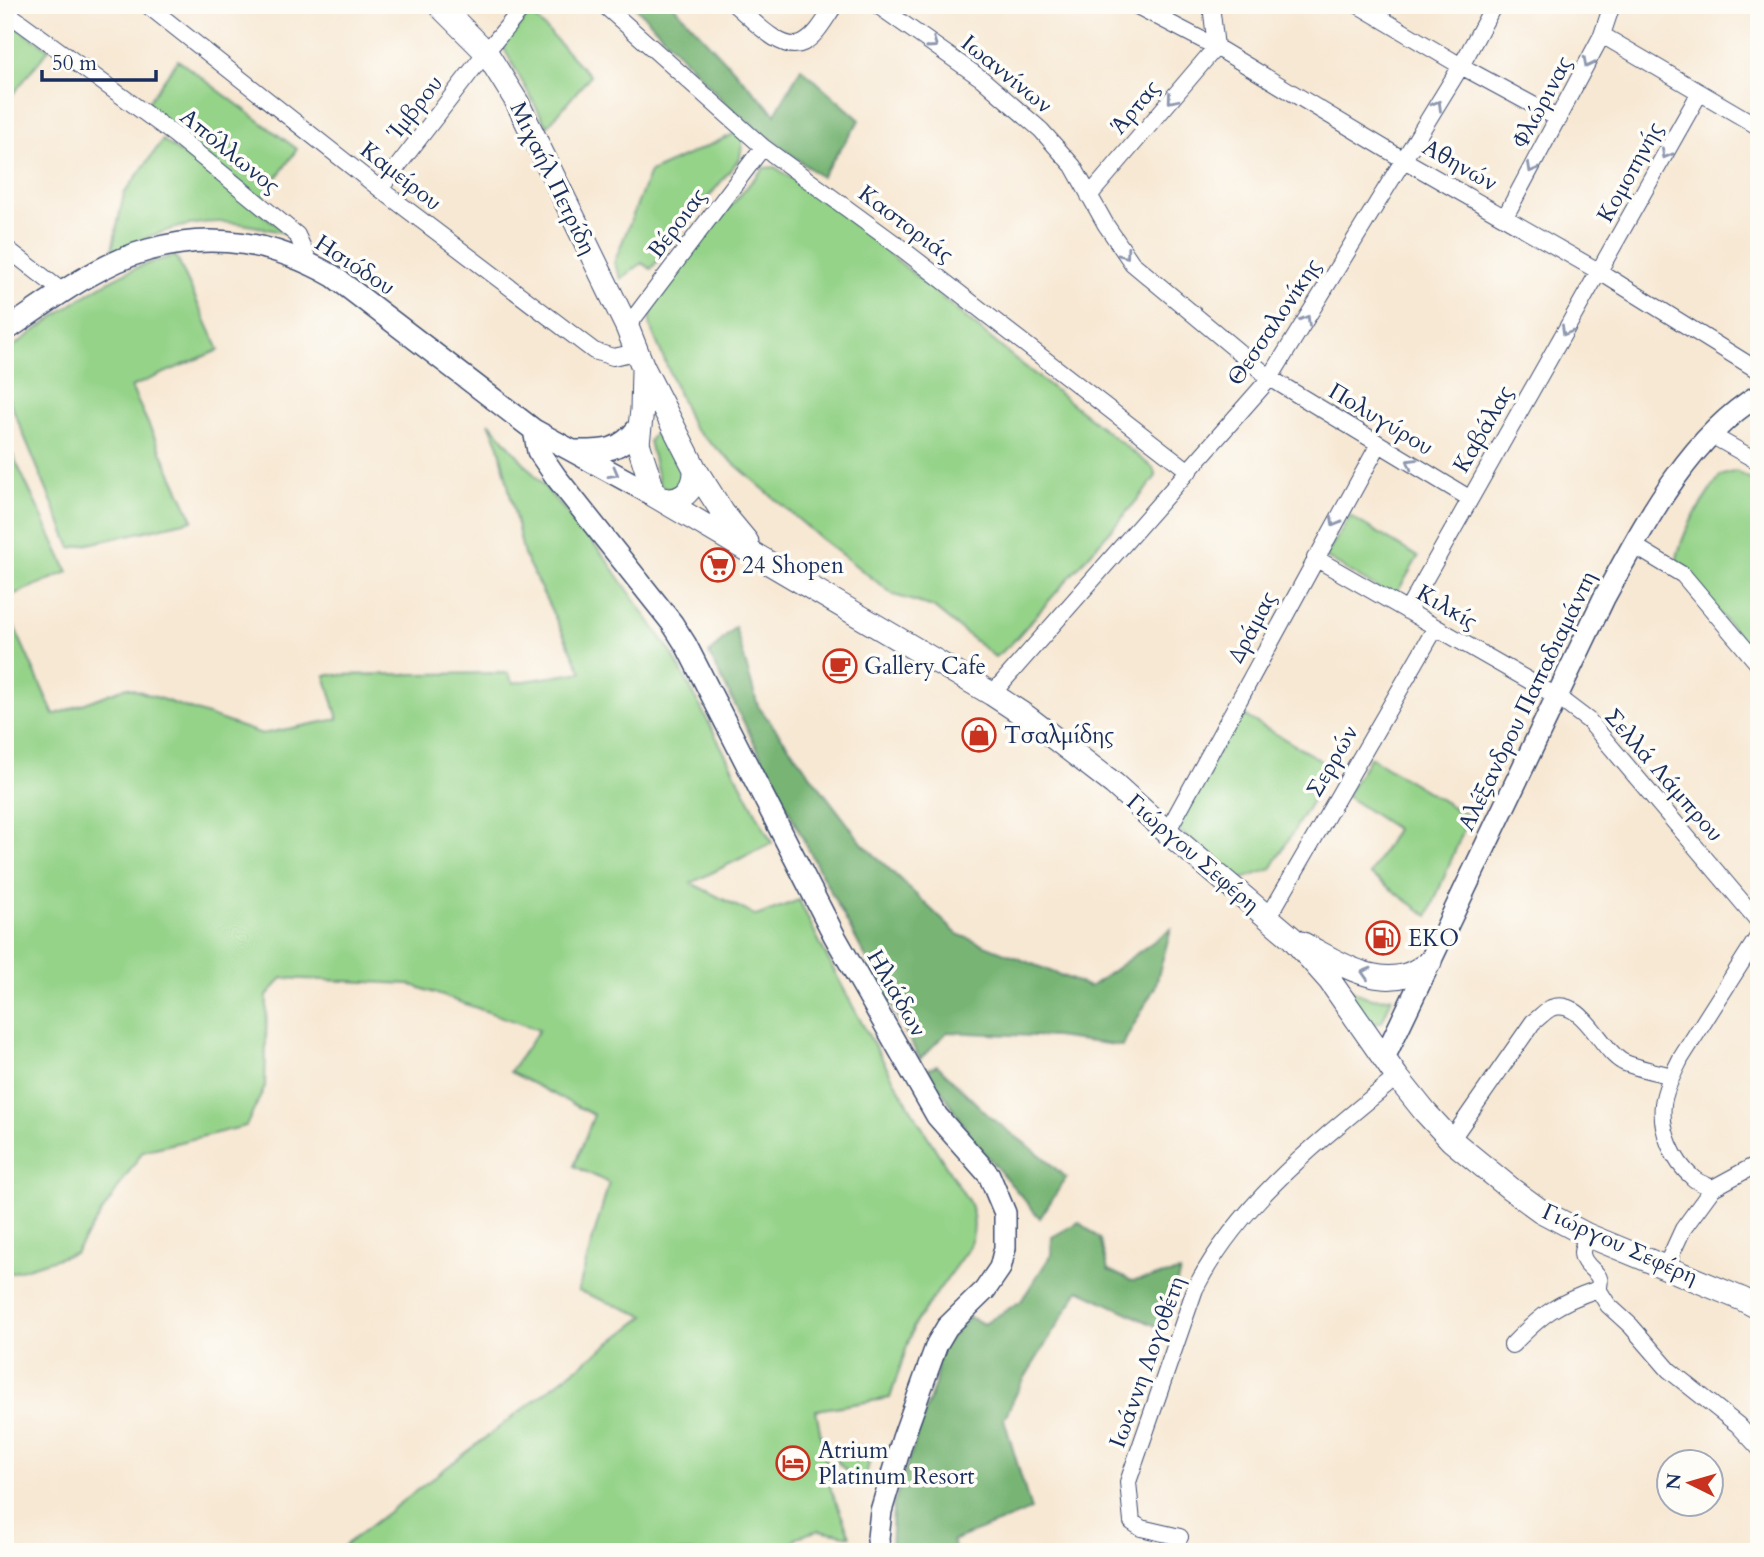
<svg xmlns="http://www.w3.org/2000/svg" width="1764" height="1557" font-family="Cardo,serif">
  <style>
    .green { fill: #95d389; stroke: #588174; stroke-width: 2 }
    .forest { fill: #78b575; stroke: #4a726a; stroke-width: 2 }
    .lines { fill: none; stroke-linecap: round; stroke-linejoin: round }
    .minor-casing { stroke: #3c4b70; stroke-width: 18 }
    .tertiary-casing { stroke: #3c4b70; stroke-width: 24 }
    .secondary-casing { stroke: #3c4b70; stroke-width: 25 }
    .minor { stroke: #fff; stroke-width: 16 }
    .tertiary { stroke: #fff; stroke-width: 21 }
    .secondary { stroke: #fff; stroke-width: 23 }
    .oneway { stroke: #8d97ae }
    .labels { text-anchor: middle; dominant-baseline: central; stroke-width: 7; stroke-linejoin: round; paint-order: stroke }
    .street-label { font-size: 23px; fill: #1b2f5e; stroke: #fdfcf7 }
    .poi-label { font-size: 23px; fill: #1b2f5e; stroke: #fdfcf7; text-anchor: start }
  </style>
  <rect width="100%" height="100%" fill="#fdfcf7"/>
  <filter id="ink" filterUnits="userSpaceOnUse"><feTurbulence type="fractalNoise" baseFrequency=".0143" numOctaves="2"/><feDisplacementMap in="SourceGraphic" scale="14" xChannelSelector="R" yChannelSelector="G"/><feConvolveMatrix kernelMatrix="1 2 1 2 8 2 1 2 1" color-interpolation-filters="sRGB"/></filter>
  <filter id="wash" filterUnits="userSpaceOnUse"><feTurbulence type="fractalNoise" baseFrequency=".00686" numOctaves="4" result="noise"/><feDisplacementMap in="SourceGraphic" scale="28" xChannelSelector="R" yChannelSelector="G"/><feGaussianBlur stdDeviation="1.57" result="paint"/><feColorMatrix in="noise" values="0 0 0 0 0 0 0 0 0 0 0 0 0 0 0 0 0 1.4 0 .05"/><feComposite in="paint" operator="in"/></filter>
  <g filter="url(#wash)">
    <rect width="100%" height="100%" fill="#f7e8d3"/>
    <path class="green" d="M531,13L590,76L547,127L502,45Z
      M12,25L49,49L5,104V34Z
      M178,60L297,149L262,199L143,109Z
      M736,133L743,139L740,158L651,269L642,263L621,279L614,263L650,172Z
      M163,140L289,234C266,229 243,222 219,222C180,222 145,237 111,255L124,194Z
      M775,167L841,213L1008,353L1153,468L1156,476L1144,492L1012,643L995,657L933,607L894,595L820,538L693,428L650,326L651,301L752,181L764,168Z
      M176,256L219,350L131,387L193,520L71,548L5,390V352C58,316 111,268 176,256Z
      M489,422L605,557L673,655L772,843L691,883L756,916L799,900C849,1006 905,1103 969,1202C976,1219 976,1234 967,1250L914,1325L890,1398L816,1410L831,1490L850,1536L819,1530L797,1537L786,1552H336L645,1316L578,1291L609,1183L574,1166L594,1115L510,1072L539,1030L409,984L282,978L267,996L265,1087L246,1126L143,1151L75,1253L5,1275V606L54,715L127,687L262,734L338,719L325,675L508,673L513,683L582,672L524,555L499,446Z
      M662,432L666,433L687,471L678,493L660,486L649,441L654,434Z
      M9,447L68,572L5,598V449Z
      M1736,471L1759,484V660L1676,563C1682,529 1701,504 1720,476Z
      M1350,516L1418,557L1394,598L1325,557Z
      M1240,713L1332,767L1271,869L1239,880L1176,828Z
      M1370,757L1469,817L1428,916L1370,874L1396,829L1346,796Z
      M1333,979C1352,990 1370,1004 1392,997L1382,1022L1370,1025Z
      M857,1446L872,1449L865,1481L852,1477L832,1456L833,1454Z"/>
    <path class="forest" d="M634,5H673L775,114L801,68L860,120L821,177L730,108Z
      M735,627L758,706L863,844L957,934L1090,987L1171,929L1155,987L1122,1046L1055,1037L947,1032L920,1059L817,866L709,654Z
      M937,1065L990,1117L1043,1157L1066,1178L1040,1218L973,1140L928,1069Z
      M1079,1222L1100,1239L1108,1270L1132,1281L1180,1272L1162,1329L1079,1290L1021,1384L1004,1419L1031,1510L952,1541L957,1552H891L893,1506L935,1384L939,1351L969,1317L984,1324L1021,1301L1051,1255L1052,1237Z"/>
  </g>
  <g filter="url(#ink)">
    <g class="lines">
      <defs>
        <path id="minor" d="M147,5L380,189L594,351L613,357L637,352
          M604,5L763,147L901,248L1189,471
          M735,5C751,18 782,54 803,43C817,36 826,17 835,5
          M877,5L982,79L1041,130L1073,166L1106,225L1132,263L1270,378L1469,498
          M1135,5L1216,47L1404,160L1600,272L1759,371
          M1358,5L1461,66L1559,119
          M5,11L175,135L297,235L310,263
          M1602,35L1759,127
          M380,189L486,52L525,5
          M1089,196L1216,47L1211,5
          M1505,217L1602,35L1612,5
          M5,247L63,292
          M627,327L763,147
          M1711,435L1759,462
          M1633,545L1683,575L1759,665
          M1315,558L1556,696L1589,721L1759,922
          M1407,611L1699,94
          M992,694L1270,378L1461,66L1494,5
          M1167,832L1379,444
          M1268,918L1436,627
          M1451,1140L1533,1022C1539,1018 1545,1011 1551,1008C1582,996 1601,1051 1623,1062C1636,1068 1657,1072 1672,1076
          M1713,1188C1706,1185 1698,1183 1693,1178C1673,1161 1660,1131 1663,1104C1665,1088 1674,1072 1681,1058L1759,935
          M1666,1266L1683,1229L1713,1188L1759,1163
          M1598,1289L1608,1305L1631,1326L1669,1370L1738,1425L1759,1448
          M1512,1345C1542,1314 1557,1303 1598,1289C1606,1271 1583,1270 1582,1253C1582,1247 1586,1240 1587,1235
          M1180,1537L1141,1528L1132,1522L1128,1482L1195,1289C1240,1201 1322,1139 1397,1077"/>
        <path id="tertiary" d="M5,331C48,302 97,264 148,250C215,231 274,243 333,276L534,430L655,496
          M534,430L538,451L556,477L672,623L686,645L834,935L937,1116L989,1175L1005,1213V1248L1000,1268L985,1290L947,1327L937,1344L903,1438L881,1511L878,1538L879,1552
          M576,451C604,451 619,452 638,428
          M1384,1058L1604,598C1643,527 1688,438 1759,395"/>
        <path id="secondary" d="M439,5L486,52L517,102L627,327L643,367L695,469L723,513L747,542
          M643,370L642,410L638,443L655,496C676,507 696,493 695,469
          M655,496L992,694L1027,717L1114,784L1167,832L1292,938L1330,981L1397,1077L1425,1112L1451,1140L1511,1189L1541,1211L1587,1235L1742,1299L1759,1308
          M1301,943C1331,958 1370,986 1406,975C1414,973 1422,967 1430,962"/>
      </defs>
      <use href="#minor" class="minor-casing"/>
      <use href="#tertiary" class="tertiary-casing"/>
      <use href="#secondary" class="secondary-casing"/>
      <use href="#minor" class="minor"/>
      <use href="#tertiary" class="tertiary"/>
      <use href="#secondary" class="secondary"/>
    </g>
    <defs><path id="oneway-chevron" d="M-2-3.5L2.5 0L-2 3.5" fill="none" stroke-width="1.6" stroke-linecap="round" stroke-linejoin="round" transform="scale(1.75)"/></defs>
    <g class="oneway">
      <use href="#oneway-chevron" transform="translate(933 44) rotate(35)"/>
      <use href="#oneway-chevron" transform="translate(1588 63) rotate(117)"/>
      <use href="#oneway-chevron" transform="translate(1172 99) rotate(130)"/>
      <use href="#oneway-chevron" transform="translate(1437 105) rotate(-59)"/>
      <use href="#oneway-chevron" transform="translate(1666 154) rotate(119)"/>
      <use href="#oneway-chevron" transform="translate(1532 168) rotate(119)"/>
      <use href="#oneway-chevron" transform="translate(1125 254) rotate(53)"/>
      <use href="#oneway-chevron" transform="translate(1306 320) rotate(-59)"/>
      <use href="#oneway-chevron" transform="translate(1566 331) rotate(120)"/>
      <use href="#oneway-chevron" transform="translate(1411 463) rotate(-149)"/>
      <use href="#oneway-chevron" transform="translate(614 473) rotate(29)"/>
      <use href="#oneway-chevron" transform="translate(1335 522) rotate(119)"/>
      <use href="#oneway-chevron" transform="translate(1366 973) rotate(-163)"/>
    </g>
  </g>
  <defs>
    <symbol id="supermarket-ring" viewBox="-11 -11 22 22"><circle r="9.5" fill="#fdfcf7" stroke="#c8321e" stroke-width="1.5"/><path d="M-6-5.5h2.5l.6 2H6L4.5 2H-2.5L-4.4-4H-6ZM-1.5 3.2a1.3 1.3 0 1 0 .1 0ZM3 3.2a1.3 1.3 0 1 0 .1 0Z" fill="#c8321e"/></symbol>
    <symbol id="cafe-ring" viewBox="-11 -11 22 22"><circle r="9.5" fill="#fdfcf7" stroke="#c8321e" stroke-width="1.5"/><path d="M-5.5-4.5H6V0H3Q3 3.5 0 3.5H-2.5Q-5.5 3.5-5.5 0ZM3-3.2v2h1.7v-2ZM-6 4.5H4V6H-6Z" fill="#c8321e"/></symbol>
    <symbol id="shop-ring" viewBox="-11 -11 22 22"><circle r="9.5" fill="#fdfcf7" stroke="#c8321e" stroke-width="1.5"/><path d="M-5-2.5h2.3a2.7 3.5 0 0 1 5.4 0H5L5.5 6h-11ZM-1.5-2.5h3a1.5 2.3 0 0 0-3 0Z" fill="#c8321e"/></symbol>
    <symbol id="fuel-ring" viewBox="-11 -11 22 22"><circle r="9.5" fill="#fdfcf7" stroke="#c8321e" stroke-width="1.5"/><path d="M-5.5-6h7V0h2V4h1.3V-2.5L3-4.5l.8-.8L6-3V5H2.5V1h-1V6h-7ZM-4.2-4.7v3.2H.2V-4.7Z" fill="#c8321e"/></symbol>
    <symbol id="hotel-ring" viewBox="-11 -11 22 22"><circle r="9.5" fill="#fdfcf7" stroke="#c8321e" stroke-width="1.5"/><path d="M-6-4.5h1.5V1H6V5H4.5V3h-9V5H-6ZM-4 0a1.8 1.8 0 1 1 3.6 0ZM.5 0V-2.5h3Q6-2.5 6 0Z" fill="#c8321e"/></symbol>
  </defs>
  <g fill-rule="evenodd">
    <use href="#supermarket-ring" x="699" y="546" width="38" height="38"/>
    <use href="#cafe-ring" x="821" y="647" width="38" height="38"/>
    <use href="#shop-ring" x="960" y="716" width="38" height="38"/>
    <use href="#fuel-ring" x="1364" y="919" width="38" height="38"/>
    <use href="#hotel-ring" x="774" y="1444" width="38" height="38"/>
  </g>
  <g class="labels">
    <g class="street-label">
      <text transform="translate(1007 74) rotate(39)">Ιωαννίνων</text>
      <text transform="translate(1542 102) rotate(-62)">Φλώρινας</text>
      <text transform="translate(415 107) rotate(-52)">Ίμβρου</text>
      <text transform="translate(1135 107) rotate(-50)">Άρτας</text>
      <text transform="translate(230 151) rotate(39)">Απόλλωνος</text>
      <text transform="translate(1460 165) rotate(29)">Αθηνών</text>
      <text transform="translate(1630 172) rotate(-61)">Κομοτηνής</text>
      <text transform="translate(401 176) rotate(38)">Καμείρου</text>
      <text transform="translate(553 178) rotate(64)">Μιχαήλ Πετρίδη</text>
      <text transform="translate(677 223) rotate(-53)">Βέροιας</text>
      <text transform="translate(906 224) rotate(37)">Καστοριάς</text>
      <text transform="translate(355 265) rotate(33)">Ησιόδου</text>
      <text transform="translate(1274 322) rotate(-56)">Θεσσαλονίκης</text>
      <text transform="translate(1381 419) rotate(31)">Πολυγύρου</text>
      <text transform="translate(1483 429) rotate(-60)">Καβάλας</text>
      <text transform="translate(1447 607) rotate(30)">Κιλκίς</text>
      <text transform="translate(1252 627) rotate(-62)">Δράμας</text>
      <text transform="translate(1527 701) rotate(-64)">Αλέξανδρου Παπαδιαμάντη</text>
      <text transform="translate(1332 761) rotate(-60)">Σερρών</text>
      <text transform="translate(1664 775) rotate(49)">Σελλά Λάμπρου</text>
      <text transform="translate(1193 853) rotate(41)">Γιώργου Σεφέρη</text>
      <text transform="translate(897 993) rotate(60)">Ηλιάδων</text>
      <text transform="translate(1620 1244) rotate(24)">Γιώργου Σεφέρη</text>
      <text transform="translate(1147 1362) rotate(-70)">Ιωάννη Λογοθέτη</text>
    </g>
    <g class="poi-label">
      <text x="742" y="565">24 Shopen</text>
      <text x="864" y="666">Gallery Cafe</text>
      <text x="1004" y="735">Τσαλμίδης</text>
      <text x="1408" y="938">EKO</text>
      <text x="818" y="1450">Atrium<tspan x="818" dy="26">Platinum Resort</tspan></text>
    </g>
  </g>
  <rect width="1764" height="1557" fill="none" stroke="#fdfcf7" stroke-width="28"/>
  <g transform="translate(1690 1483) rotate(275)"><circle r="33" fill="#fdfcf7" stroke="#a3aaba" stroke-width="2"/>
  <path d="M0-5L12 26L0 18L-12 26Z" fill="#c8321e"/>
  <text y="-10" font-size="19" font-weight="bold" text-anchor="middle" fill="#1b2f5e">N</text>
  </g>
  <path d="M42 70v10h114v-10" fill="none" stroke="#1b2f5e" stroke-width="3.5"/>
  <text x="52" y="70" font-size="21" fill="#1b2f5e" stroke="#fdfcf7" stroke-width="5" paint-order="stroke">50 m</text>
</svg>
